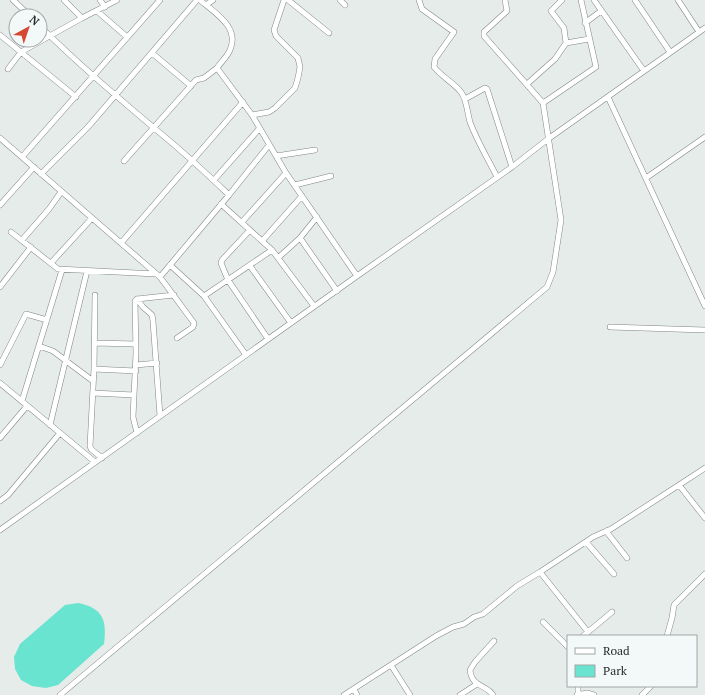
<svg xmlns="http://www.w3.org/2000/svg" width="705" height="695" font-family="'PT Serif',serif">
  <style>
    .green { fill: #69e4d0 }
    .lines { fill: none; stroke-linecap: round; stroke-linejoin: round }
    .minor-casing { stroke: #808685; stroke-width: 6 }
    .minor { stroke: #fff; stroke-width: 5 }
  </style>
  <rect width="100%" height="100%" fill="#e5ecea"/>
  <path class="green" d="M78,603C103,608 107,620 104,644L58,685L46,688L32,686L21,680L15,669L14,657L20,644L65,605Z"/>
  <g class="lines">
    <defs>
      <path id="minor" d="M13,0L30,16
        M100,0L105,7
        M200,0C215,13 240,27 230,50C227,57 221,62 217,68L252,115L286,173L357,276
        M288,0L329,33
        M340,0L345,5
        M419,0L422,9L454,32L435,59L434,67C442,77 454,83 461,92C467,100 467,112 470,122C477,141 488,159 497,177
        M594,0L644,71
        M635,0L670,52
        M678,0L699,32
        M206,5L213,0
        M97,11L127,37
        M82,18L117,0
        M585,23L601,11
        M40,26C76,62 115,95 154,128C180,149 205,172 229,195
        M0,35L76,97
        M566,43L589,39
        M152,53L191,86
        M8,69L21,52L82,18L64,0
        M527,84L555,59L566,43L564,28L551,11L562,0
        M608,97L705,306
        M465,99L485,88L487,89L512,167
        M543,103L596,67L581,0
        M252,115L269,112L275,108L295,88L298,78L300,67L298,58L276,36L274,30L284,0
        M0,138L160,277L194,323L193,327L177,338
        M276,156L315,150
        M22,157L160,0
        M124,161L196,80L204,78L217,68
        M41,174L88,127L197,0
        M646,178L705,137
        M214,180L259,129
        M295,185L331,176
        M221,204L272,250L314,306
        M0,205L34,167
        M242,222L286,173
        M250,230L222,260L221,263L228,280L268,339
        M11,232L58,269L156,274
        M300,238L337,291
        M22,240L49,209L61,192
        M263,240L302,196
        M121,243L243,102
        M279,257L300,238L317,217
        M51,263L92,218
        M170,265L204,296L246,355
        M250,266L291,323
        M160,277L229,195L269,145
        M0,287L31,247
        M95,295L94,369L90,446L91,449L102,458
        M204,296L272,250
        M137,299L135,301L136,353L133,417L137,433
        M610,327L705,330
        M94,343L136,344
        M39,346L53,351L93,381
        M0,365L26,314L47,320
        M136,365L157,363
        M94,369L136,371
        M0,383L95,462
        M93,393L134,395
        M22,401L62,270
        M160,416L153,321L152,315L143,307L137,299L174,295
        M50,425L87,271
        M0,438L27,406
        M705,468L679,485L705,518
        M0,501L8,495L60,433
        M0,530L357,276L512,167L548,139L705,28
        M606,531L627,558
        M586,542L614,574
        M612,612L588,632L540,572L593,537L611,529L679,485
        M543,622L568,647
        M583,636L588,632
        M667,636L672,618L674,605L705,574
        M391,665L410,695
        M354,689L357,695
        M578,694V686
        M60,695L547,287L553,272L561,220L543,103L484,36V32L507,11L505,0
        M344,695L436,636L453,627L464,624L474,617L483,614L517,586L540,572
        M460,695L477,684
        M493,695C486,684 472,688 470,670L475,662L494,641
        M577,695L587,693L594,695
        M642,695L651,686"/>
    </defs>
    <use href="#minor" class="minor-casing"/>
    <use href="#minor" class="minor"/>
  </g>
  <rect x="567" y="635" width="130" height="52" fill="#f3f9f8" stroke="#a2a6a6"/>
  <rect x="575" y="648" width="20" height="6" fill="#ffffff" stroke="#a2a6a6"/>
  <text x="603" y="655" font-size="12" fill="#282a2a">Road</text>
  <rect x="575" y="665" width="20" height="12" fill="#69e4d0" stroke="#a2a6a6"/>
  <text x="603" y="675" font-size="12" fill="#282a2a">Park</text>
  <g transform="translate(28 28) rotate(40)"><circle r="19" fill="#f3f9f8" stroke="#a2a6a6"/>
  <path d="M0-3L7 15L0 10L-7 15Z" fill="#d54934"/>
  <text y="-6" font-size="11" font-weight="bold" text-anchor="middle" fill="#282a2a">N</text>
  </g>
</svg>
